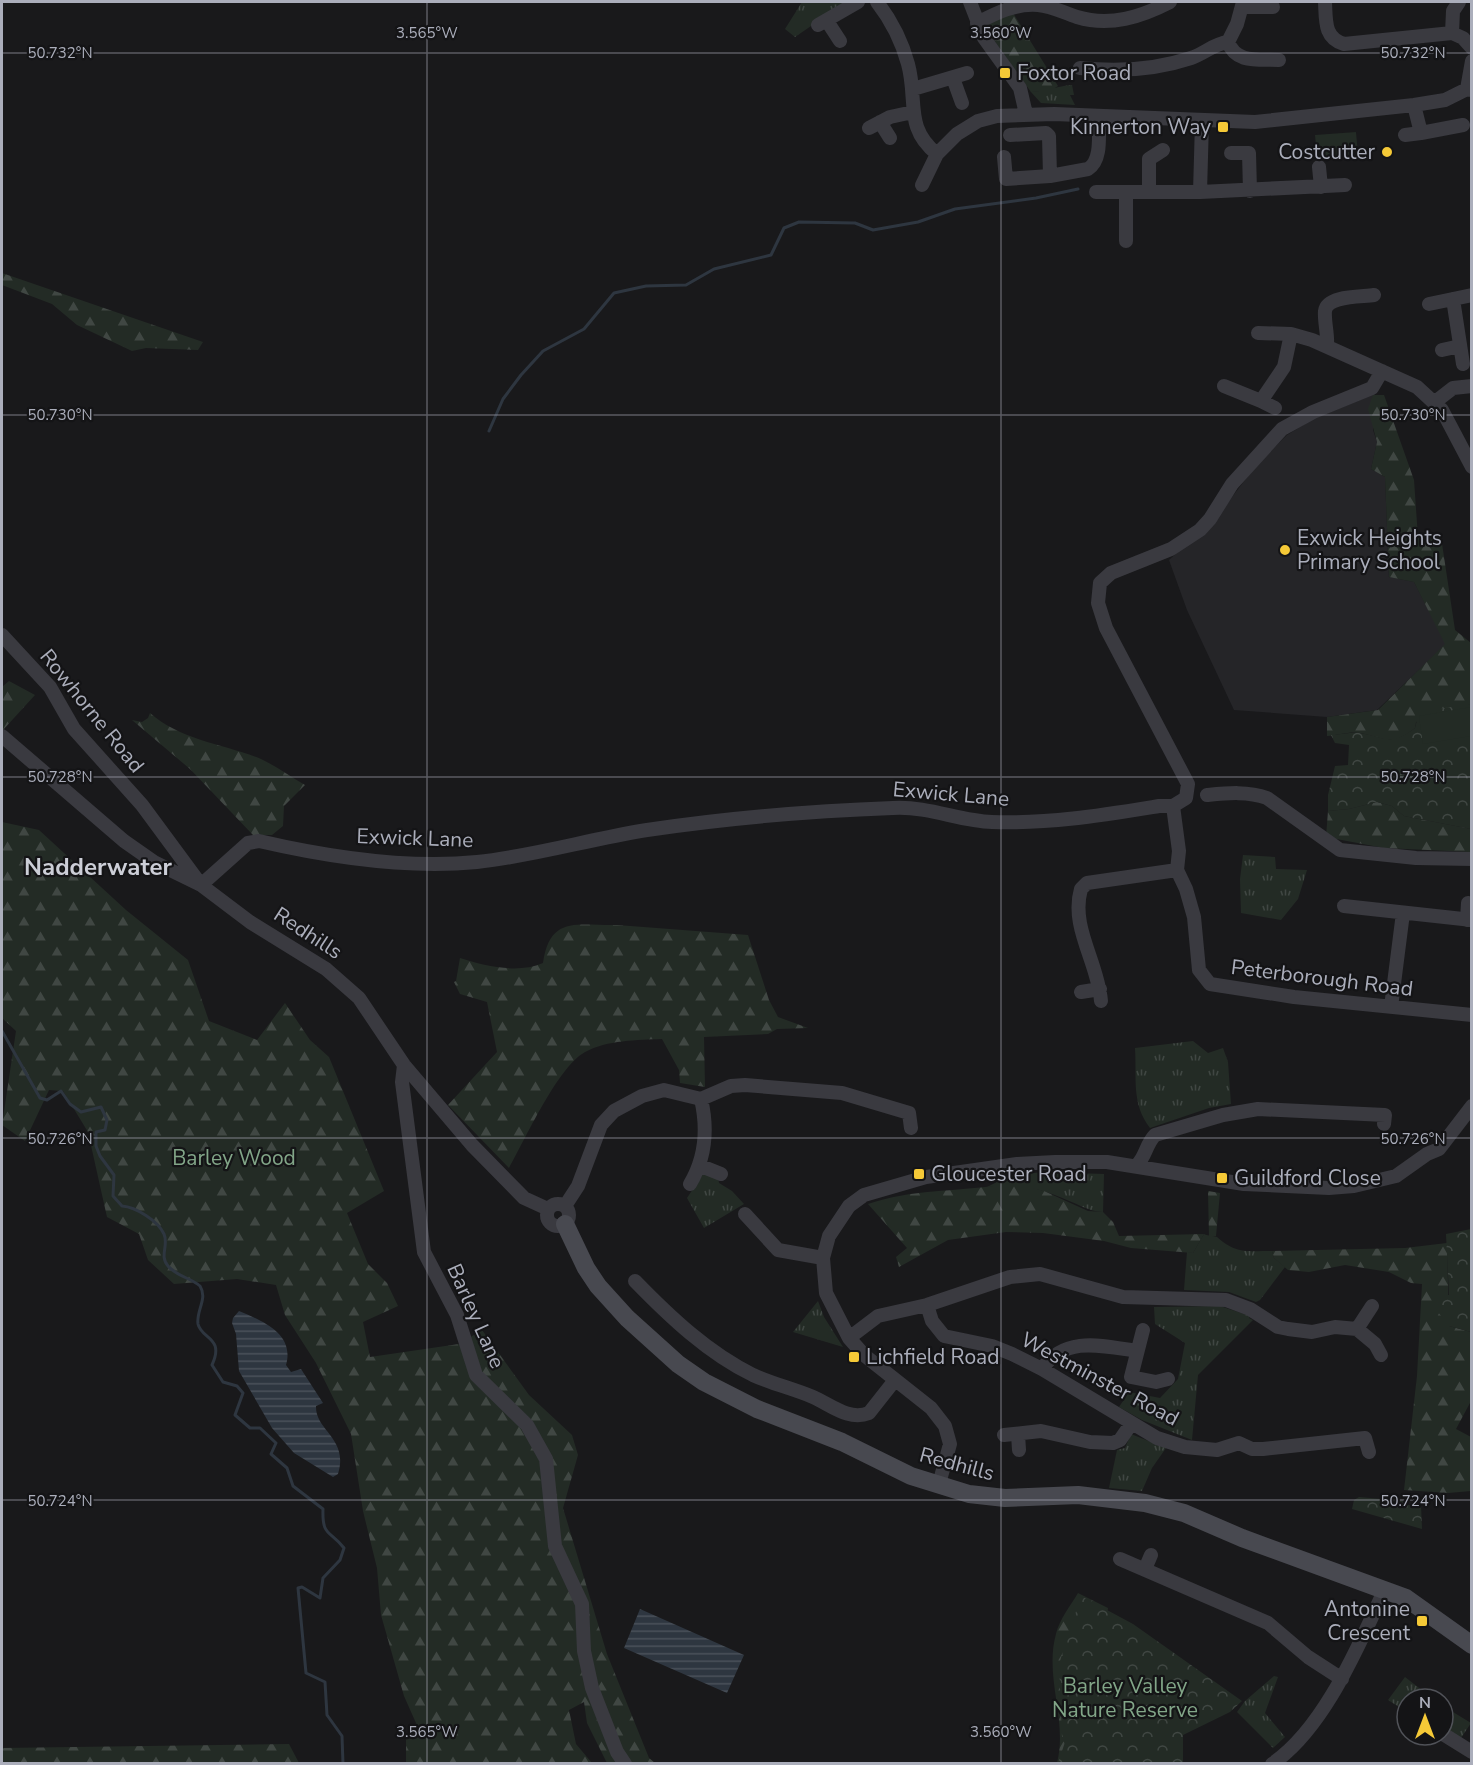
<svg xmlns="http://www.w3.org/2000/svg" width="1473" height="1765" font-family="'Nunito Sans',sans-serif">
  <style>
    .built { fill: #252528 }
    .grass { fill: url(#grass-tufts) }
    .forest { fill: url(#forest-firs) }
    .park { fill: url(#park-crowns) }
    .pitch { fill: #232b25 }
    .water { fill: url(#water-rules) }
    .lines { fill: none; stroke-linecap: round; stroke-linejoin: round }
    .stream { stroke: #2e3640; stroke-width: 3 }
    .street { stroke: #3a3a40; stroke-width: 14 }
    .secondary { stroke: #484950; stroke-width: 18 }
    .ticks { fill: none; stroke: #abaebb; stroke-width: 1.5; stroke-opacity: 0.45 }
    .poi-dot { fill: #f5c937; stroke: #141416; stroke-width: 2 }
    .labels { text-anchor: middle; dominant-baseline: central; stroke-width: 4.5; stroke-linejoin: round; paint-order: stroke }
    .poi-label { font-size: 21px; fill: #abaebb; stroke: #141416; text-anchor: start }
    .street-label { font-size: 21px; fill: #abaebb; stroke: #141416 }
    .park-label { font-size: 21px; fill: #82a688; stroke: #141416 }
    .quarter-label { font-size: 24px; font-weight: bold; fill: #ccced7; stroke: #141416 }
    .ticks-label { font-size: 15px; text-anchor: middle; fill: #abaebb; stroke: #141416; stroke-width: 4.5; stroke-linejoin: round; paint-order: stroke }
  </style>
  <defs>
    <pattern id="grass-tufts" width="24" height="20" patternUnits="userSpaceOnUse" patternTransform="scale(1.5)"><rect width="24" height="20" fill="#232b25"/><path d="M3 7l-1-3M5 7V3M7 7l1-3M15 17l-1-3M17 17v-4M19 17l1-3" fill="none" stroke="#404743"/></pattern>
    <pattern id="forest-firs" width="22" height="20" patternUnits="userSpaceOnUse" patternTransform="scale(1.5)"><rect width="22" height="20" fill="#232b25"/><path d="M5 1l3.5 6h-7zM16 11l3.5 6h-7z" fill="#404743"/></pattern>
    <pattern id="park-crowns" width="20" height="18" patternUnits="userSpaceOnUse" patternTransform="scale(1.5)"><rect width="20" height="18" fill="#232b25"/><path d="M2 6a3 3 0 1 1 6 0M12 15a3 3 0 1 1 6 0" fill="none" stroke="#404743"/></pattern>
    <pattern id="water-rules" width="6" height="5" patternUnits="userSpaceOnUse" patternTransform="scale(1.5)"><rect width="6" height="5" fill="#2e3640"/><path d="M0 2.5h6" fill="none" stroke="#4a515a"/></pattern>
  </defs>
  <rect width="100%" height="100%" fill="#19191b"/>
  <path class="built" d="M1373,395V430L1377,442L1371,469L1385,477L1389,577L1414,582L1446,644L1377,710L1327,717L1234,710L1187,610L1169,560L1218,515L1259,462L1287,435L1313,419Z"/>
  <path class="grass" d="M802,2H846L795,37L785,29Z
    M1072,85L1074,95H1070L1075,105L1041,103L1031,92C1046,91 1057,86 1072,85Z
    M1243,855L1275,857L1276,869L1307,870L1298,899L1281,920L1241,913L1240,879Z
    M1193,1041L1208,1053L1223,1048L1228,1062L1231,1104L1209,1108L1150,1128C1131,1103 1137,1078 1135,1048Z
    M1045,1172L1104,1174L1103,1212C1088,1211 1080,1205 1067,1200C1040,1188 1015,1183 987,1187L1011,1175Z
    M703,1174L718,1177L719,1183L732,1191L744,1204L704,1228L687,1198Z
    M1204,1234C1208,1236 1215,1236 1217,1237C1236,1254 1246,1251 1272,1251L1274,1258L1285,1267L1260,1300L1256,1302L1229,1292L1184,1290L1187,1252L1193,1253Z
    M818,1301L824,1317L843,1347L793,1332Z
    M1220,1306L1250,1316L1249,1318L1253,1320L1198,1375L1192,1440L1142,1420L1119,1407L1129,1392L1160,1398L1178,1379L1185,1343L1155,1324L1154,1307Z
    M1131,1434L1166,1448L1152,1468L1142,1491L1109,1488L1117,1450L1125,1448Z
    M1274,1676L1278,1677L1265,1713L1285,1737L1273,1748L1237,1712L1245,1701Z
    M1405,1677L1432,1698L1407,1699V1712L1388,1700Z
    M1448,1709L1471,1723L1461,1738L1443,1730V1716Z"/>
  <path class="forest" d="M1013,13L1058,86L1050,91L1031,92L989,33L986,23Z
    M2,273L203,342L198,350L146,348L132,351L77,325L52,304L2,285Z
    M1373,395H1384L1414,480L1418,538L1441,537L1455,630L1471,643V704L1416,722L1415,728C1392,746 1387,739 1361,733C1351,731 1337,735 1327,736V717L1378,710L1445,644L1414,582L1389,577L1385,477L1371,469L1377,442L1368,409Z
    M9,681L35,695L3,730L2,687Z
    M150,713C180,740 224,744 261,759C276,766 291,777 305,785L284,806L283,826L272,835H253L190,769L132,720L142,722L148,718Z
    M1377,802L1392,806L1404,816L1471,829V852L1384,848L1326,837L1328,811L1349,809Z
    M2,822L39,830L126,910L188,960L209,1021L257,1040L285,1003L310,1040L329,1057L384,1191L347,1213L368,1264L387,1283L398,1306L363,1322L370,1357L459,1344L482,1330L529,1395L572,1435L578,1455L563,1508L607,1654L649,1758L655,1763H607L587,1723L584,1702L569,1710L576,1744L592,1763H406V1739L416,1723L404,1696L381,1615L377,1568L363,1511L351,1434L316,1363L285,1315L276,1285L237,1279L174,1284L148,1260L139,1234L107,1217L88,1132L63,1091L49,1090L25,1141L2,1125L16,1031L2,1018Z
    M617,925L748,935L769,1000L778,1017L808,1028L777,1029L768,1034L704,1037L705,1087L680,1083L679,1070L662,1039C637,1040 607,1040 585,1052C557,1068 526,1138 509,1168L448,1105L497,1052L487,1002L460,994L454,982L456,981L460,958C485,966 518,974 543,963C550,915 577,926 617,925Z
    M1000,1185H1022L1044,1191L1088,1211L1103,1212L1113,1222L1119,1236L1204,1234L1193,1253L1131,1248L1104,1241L1043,1233L1006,1232L948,1240L899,1267L896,1257L907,1248L868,1204C912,1189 954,1192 1000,1185Z
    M1208,1191L1220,1193L1216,1236L1209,1237Z
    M1447,1243L1449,1326L1471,1332V1401L1456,1429L1471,1437V1491L1448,1493L1404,1490L1417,1376L1422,1284L1411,1283L1389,1272L1345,1265L1309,1272L1288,1270L1274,1258L1272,1251L1405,1248Z
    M1078,1593L1108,1608L1084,1763H1057C1068,1721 1044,1677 1056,1634C1059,1620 1071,1605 1078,1593Z
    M289,1744L299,1763H2V1748Z"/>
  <path class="park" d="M1471,704V829L1404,816L1392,806L1377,802L1349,809L1328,811V795L1335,766L1348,765L1349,745L1335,743L1331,735C1340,735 1351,732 1360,733C1387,738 1391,746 1415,728L1419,712Z
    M1471,1229H1472L1471,1332L1449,1326L1434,1307L1438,1295H1449L1446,1234Z
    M1359,1497L1404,1501V1505H1421L1422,1529L1352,1509L1354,1500Z
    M1081,1596L1133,1624L1242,1701L1230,1712L1183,1735V1763H1058L1065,1742L1062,1737L1059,1664Z"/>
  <path class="pitch" d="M1356,132L1358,154L1317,157L1315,135Z
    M1471,707V736L1423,744L1419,716Z"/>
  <path class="water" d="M239,1311C263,1321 295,1334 286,1365L291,1372L301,1369L323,1403L316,1406C315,1431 349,1438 338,1474L333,1477L294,1453L272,1428L239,1371L236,1334L232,1323L233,1318Z
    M640,1609L744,1655L727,1693L624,1648Z"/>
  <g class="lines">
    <path class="stream" d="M489,431L503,399L521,375L543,351L584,329L614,293L646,286L686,285L714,269L771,255L784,228L799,222L855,223L873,230L918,222L955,209L1036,198L1078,189
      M2,1031L40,1098L47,1100L61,1091L70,1104L81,1112L101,1107L107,1120L105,1130L96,1132V1146L100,1156L114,1175L113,1196L122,1206C136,1207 158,1221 164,1234C169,1245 159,1256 168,1266C176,1276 191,1278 200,1286C208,1299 196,1310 198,1324C201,1339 225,1337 212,1365L223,1382L237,1386L243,1393L235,1415L250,1428H260L276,1443L271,1454L287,1468L293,1486L323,1509C322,1537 330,1530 344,1548L340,1560L323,1578L320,1598L302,1587L298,1588L306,1673L325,1682L327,1715L342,1736L343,1764"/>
    <path class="street" d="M877,2C891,20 902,42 908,64C918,100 904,128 937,154
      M970,2L984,38L1020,88L1026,114
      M1325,2C1326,21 1324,38 1344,44L1452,33L1463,38L1472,48
      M1243,7H1273
      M827,21L840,41
      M977,23C996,13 1016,3 1038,5C1052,6 1064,13 1077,17C1110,27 1141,17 1170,2
      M818,25L858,2
      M1452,33L1453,11L1459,2
      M1228,42C1236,64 1259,59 1279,60
      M1080,68C1118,72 1155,70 1191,58C1206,53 1213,44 1228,42L1237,24L1243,2
      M953,78L962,103
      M913,89L967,73
      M1467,89L1472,61
      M1414,105L1421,133L1463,125
      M880,122L890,138
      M869,128L890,117L913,112
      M1010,135L1046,133L1049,136L1050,176
      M1405,135L1421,133
      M1231,153H1249L1250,191
      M1004,157L1006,179L1050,176L1088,169C1103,160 1098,132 1099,117
      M1319,167L1321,187
      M922,185L937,154L957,134L978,121L997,116L1054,114L1255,122L1414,105L1445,100L1467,89L1472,90
      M1096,192H1200L1202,122
      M1126,192V241
      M1149,192V159L1163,150
      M1200,192L1345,185
      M1453,299L1463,364
      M1429,304L1472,295
      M1258,333L1291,334L1312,340L1417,387L1442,410L1472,467
      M1327,345C1328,334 1324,321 1325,311C1327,295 1362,297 1374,295
      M1442,350L1460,346
      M1224,386L1261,401L1284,367L1291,334
      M1261,401L1275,408
      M1435,402L1453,388L1472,386
      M2,635L50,687L74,729L142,805L201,885L248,843L259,841C328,857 405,869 477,862C534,856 590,839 647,830C728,818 811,811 893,808C929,806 959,821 992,822C1050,824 1103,815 1159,806H1173L1186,798L1188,784L1106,628L1098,603L1100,583L1111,573L1171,549L1200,530L1210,519L1232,484L1282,429L1313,412L1372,388L1382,371
      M2,736L124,841L154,862L201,885L250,922L326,969L359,998L404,1065L472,1145L524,1198L548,1209
      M1207,795C1228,793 1248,791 1267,798L1340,850L1416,858L1472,859
      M1173,806L1179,851L1177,870L1186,889L1194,917L1199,970L1210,984L1294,997L1472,1015
      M1344,906L1472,920
      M1467,920L1468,903
      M1081,992L1100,989
      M1101,1001C1098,962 1070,927 1081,889L1087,883L1177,870
      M1391,1007L1403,913
      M404,1065L402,1082L424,1252L457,1315L476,1375L527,1425L546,1459L555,1546L582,1604L584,1651L592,1688L617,1752L625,1764
      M701,1099L731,1086L745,1085L842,1093L909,1113L911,1128
      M1137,1165C1146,1156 1146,1144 1155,1135L1223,1115L1258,1109L1385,1115L1384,1124
      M701,1166L721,1174
      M547 1215a11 11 0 1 1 22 0a11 11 0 1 1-22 0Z
      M565,1206L578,1186L601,1125L614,1111L642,1096L664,1090L701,1099C708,1129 706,1157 690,1184
      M745,1214L778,1250L823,1258
      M635,1281C670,1317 708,1353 753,1375C773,1384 794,1389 813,1397C831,1405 849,1421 869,1413L895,1380
      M927,1305L932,1321L944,1336L992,1346L1012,1354L1042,1369L1157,1438L1185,1447L1217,1450L1239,1443L1252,1449H1263L1365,1438L1369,1452
      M1357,1329L1372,1306
      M1143,1330L1131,1377L1156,1382L1168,1379
      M849,1338L878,1316L927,1305L1010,1277L1040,1274L1123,1297L1226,1300L1250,1309L1278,1327L1288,1329L1312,1332L1335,1327L1357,1329L1375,1344L1381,1355
      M1042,1369C1065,1335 1103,1346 1137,1351
      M1018,1434L1019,1450
      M1004,1435L1041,1431L1090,1442L1113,1443L1120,1440L1131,1424
      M939,1484L950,1444L945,1426L931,1408L864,1355L849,1338L826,1293L823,1258L829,1236L849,1206L864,1195L926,1177L1017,1164L1055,1162H1107L1244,1184L1329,1188L1354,1186L1396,1176L1427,1154L1439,1149L1472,1106
      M1120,1559L1268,1623L1308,1657L1342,1679
      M1145,1569L1151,1555
      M1443,1734L1472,1752
      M1272,1764C1325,1728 1359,1644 1385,1589"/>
    <path class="secondary" d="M565,1224L586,1268L598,1286L627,1318L678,1364L704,1382L757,1409L842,1442L911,1476L969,1494L1005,1498L1078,1495L1145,1503L1184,1513L1242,1538L1406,1598L1472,1645"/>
  </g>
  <path class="ticks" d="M427,2V1764M1001,2V1764M2,53H1472M2,415H1472M2,777H1472M2,1138H1472M2,1500H1472"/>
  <g class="poi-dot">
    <rect x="999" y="67" width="12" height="12" rx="3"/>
    <rect x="1217" y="121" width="12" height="12" rx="3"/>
    <circle cx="1387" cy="152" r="6"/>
    <circle cx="1285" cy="550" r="6"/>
    <rect x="913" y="1168" width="12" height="12" rx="3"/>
    <rect x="1216" y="1172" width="12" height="12" rx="3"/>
    <rect x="848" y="1351" width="12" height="12" rx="3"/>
    <rect x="1416" y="1615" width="12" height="12" rx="3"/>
  </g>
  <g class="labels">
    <g class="poi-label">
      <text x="1017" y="73">Foxtor Road</text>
      <text x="1211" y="127" text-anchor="end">Kinnerton Way</text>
      <text x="1375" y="152" text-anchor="end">Costcutter</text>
      <text x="1297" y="538">Exwick Heights<tspan x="1297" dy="24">Primary School</tspan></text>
      <text x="931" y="1174">Gloucester Road</text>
      <text x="1234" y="1178">Guildford Close</text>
      <text x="866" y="1357">Lichfield Road</text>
      <text x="1410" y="1609" text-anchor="end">Antonine<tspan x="1410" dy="24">Crescent</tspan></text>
    </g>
    <g class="street-label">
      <text transform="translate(92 711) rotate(51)">Rowhorne Road</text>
      <text transform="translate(951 794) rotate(5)">Exwick Lane</text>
      <text transform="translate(415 838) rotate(2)">Exwick Lane</text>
      <text transform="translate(308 933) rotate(33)">Redhills</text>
      <text transform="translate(1322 978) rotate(7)">Peterborough Road</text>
      <text transform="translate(476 1316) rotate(66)">Barley Lane</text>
      <text transform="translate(1100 1379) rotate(28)">Westminster Road</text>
      <text transform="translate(957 1464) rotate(15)">Redhills</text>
    </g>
    <g class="park-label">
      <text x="234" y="1158">Barley Wood</text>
      <text x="1125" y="1686">Barley Valley<tspan x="1125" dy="24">Nature Reserve</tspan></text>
    </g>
    <g class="quarter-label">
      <text x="98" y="867">Nadderwater</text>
    </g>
  </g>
  <g class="ticks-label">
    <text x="427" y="38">3.565°W</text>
    <text x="1001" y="38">3.560°W</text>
    <text x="60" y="58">50.732°N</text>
    <text x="1413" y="58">50.732°N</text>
    <text x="60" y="420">50.730°N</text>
    <text x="1413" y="420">50.730°N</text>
    <text x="60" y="782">50.728°N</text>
    <text x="1413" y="782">50.728°N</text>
    <text x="60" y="1144">50.726°N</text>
    <text x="1413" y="1144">50.726°N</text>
    <text x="60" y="1506">50.724°N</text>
    <text x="1413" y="1506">50.724°N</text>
    <text x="427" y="1737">3.565°W</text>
    <text x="1001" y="1737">3.560°W</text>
  </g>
  <rect width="1473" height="1765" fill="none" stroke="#abaebb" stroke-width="6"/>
  <g transform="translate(1425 1717)"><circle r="28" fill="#141416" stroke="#505258" stroke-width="1.5"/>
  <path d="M0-4.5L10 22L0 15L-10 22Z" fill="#f5c937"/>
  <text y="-9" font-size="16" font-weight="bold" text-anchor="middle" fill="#abaebb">N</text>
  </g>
</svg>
